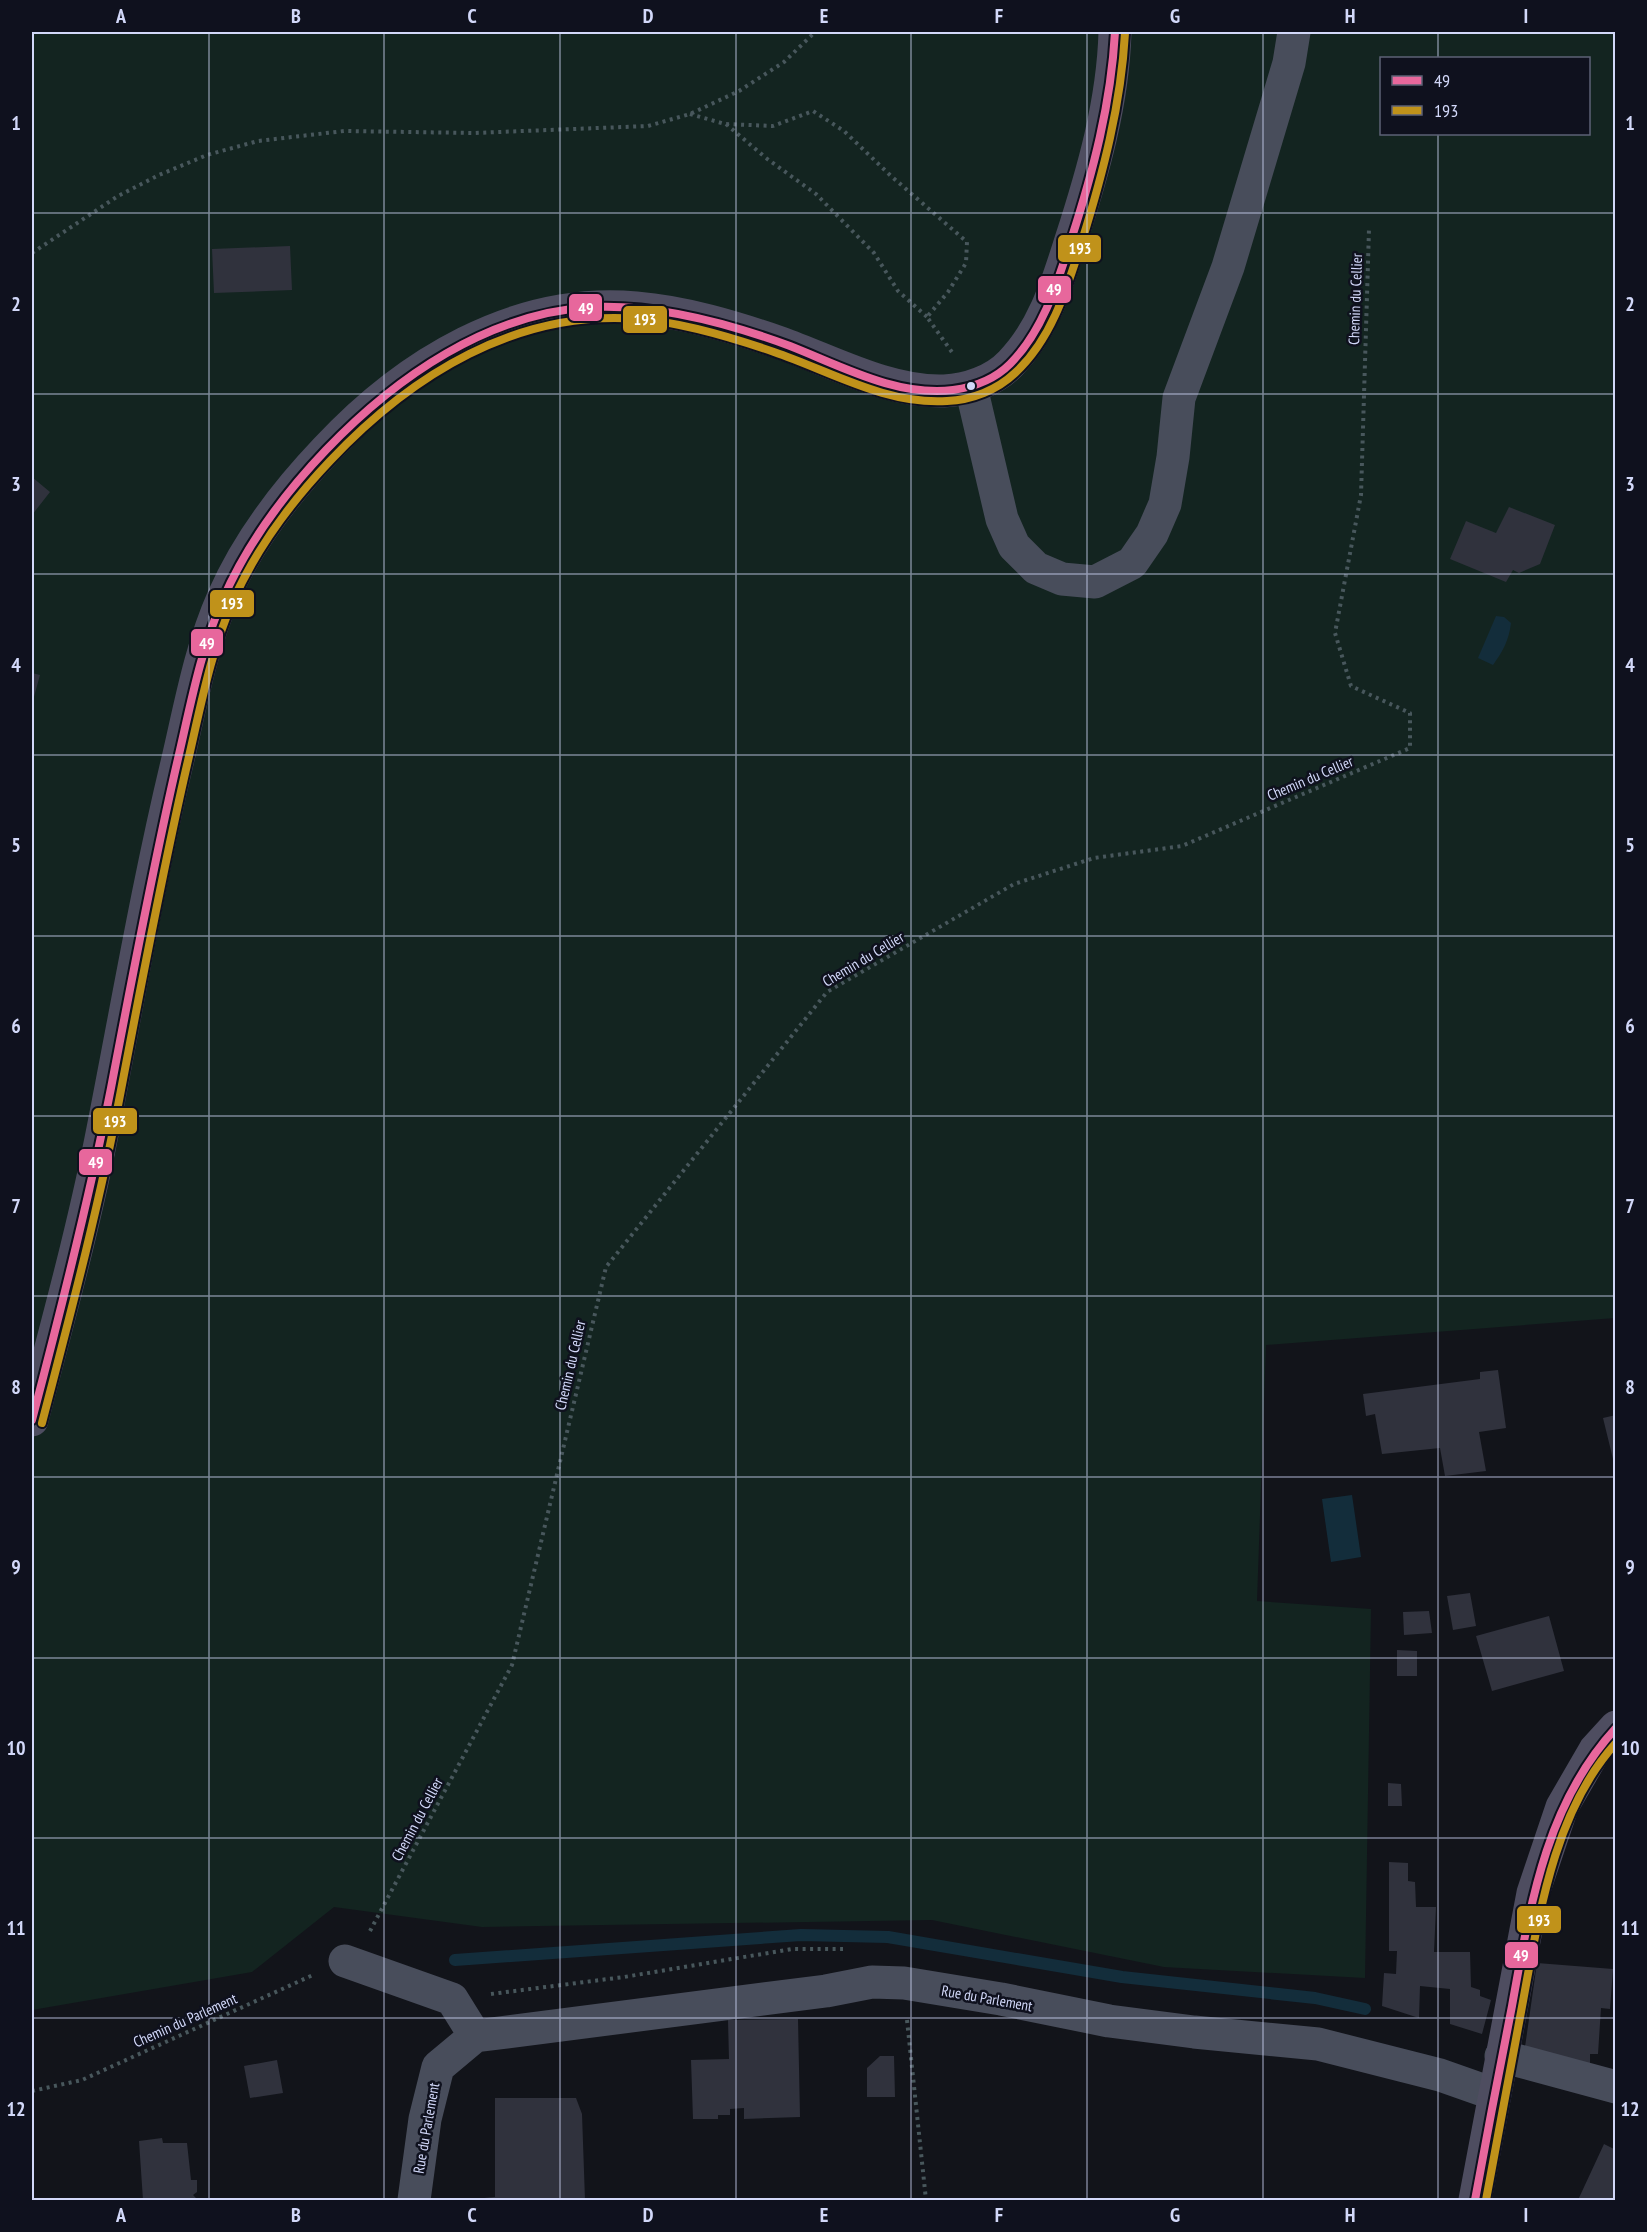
<svg xmlns="http://www.w3.org/2000/svg" width="1647" height="2232" font-family="'PT Sans Narrow',sans-serif">
  <style>
    .green { fill: #132420; fill-rule: evenodd }
    .water { fill: #132d3b }
    .lines { fill: none; stroke-linecap: round; stroke-linejoin: round }
    .stream { stroke: #132d3b; stroke-width: 12 }
    .building { fill: #30323d }
    .path { stroke: #48575c; stroke-width: 4; stroke-dasharray: 3 4.5; stroke-linecap: butt }
    .minor { stroke: #484d5b; stroke-width: 33 }
    .major { stroke: #4e4d60; stroke-width: 33 }
    .bus-1-casing { stroke: #0f111e; stroke-width: 12 }
    .bus-2-casing { stroke: #0f111e; stroke-width: 12 }
    .bus-1 { stroke: #e7679c; stroke-width: 8 }
    .bus-2 { stroke: #c0921a; stroke-width: 8 }
    .grid { fill: none; stroke: #d2d8f9; stroke-width: 1.5; stroke-opacity: 0.55 }
    .bus-dot { fill: #d2d8f9; stroke: #0f111e; stroke-width: 2 }
    .labels { text-anchor: middle; dominant-baseline: central; stroke-width: 5; stroke-linejoin: round; paint-order: stroke }
    .street-label { font-size: 15px; fill: #d2d8f9; stroke: #0f111e }
    .line-badge { stroke: #0f111e; stroke-width: 2 }
    .badge-label { font-size: 16px; text-anchor: middle; font-weight: bold; fill: #fff }
    .neatline { fill: none; stroke: #d2d8f9; stroke-width: 2 }
    .grid-label { font-size: 20px; text-anchor: middle; font-weight: bold; fill: #d2d8f9 }
  </style>
  <rect width="100%" height="100%" fill="#12141a"/>
  <path class="green" d="M32,32H1615V1318L1266,1345L1257,1601L1371,1609L1365,1978L1164,1967L932,1920L482,1927L334,1907L252,1972L32,2010ZM1382,58H1588V134H1382Z"/>
  <path class="water" d="M1496,616L1504,617L1511,623C1509,640 1503,651 1493,665L1478,658Z
    M1352,1495L1361,1557L1331,1562L1322,1499Z"/>
  <g class="lines">
    <path class="stream" d="M455,1960L801,1935L888,1937L1122,1977L1315,1998L1365,2009"/>
  </g>
  <path class="building" d="M290,246L292,290L214,293L212,249Z
    M32,477L50,492L32,515Z
    M1509,507L1555,525L1540,564L1519,573L1513,570L1506,582L1450,559L1466,521L1496,533Z
    M32,673L40,675L32,704Z
    M1498,1370L1506,1428L1479,1432L1486,1471L1445,1476L1440,1448L1382,1454L1375,1414L1366,1416L1363,1394L1480,1379V1372Z
    M1616,1415V1458L1613,1459L1603,1418Z
    M1470,1593L1476,1626L1453,1630L1447,1596Z
    M1429,1611L1432,1633L1404,1635L1403,1612Z
    M1549,1616L1564,1671L1492,1691L1476,1636Z
    M1397,1650L1417,1651V1676H1397Z
    M1388,1783L1401,1784L1402,1806H1388Z
    M1389,1862L1408,1863V1881L1415,1882L1416,1907H1436L1434,1952H1470L1471,1987L1480,1990V1996L1491,2000L1482,2034L1450,2024V1989L1420,1986L1419,2018L1382,2006L1384,1973L1396,1974L1397,1951H1389Z
    M1537,1963L1613,1969L1610,2009L1601,2008L1598,2054H1590V2065L1525,2047Z
    M798,2019L800,2117L744,2119V2108L730,2109V2115H718V2119H693L691,2060L729,2059L728,2020Z
    M880,2056H894L895,2097H867V2068Z
    M277,2060L283,2093L250,2098L244,2066Z
    M495,2098H576L582,2114L585,2200H484V2198L495,2197Z
    M162,2138L163,2143H187L191,2180H197V2192L193,2195L198,2200H143L139,2141Z
    M1604,2144L1616,2150V2200H1578Z"/>
  <g class="lines">
    <path class="path" d="M690,114L725,124L773,126L813,111L844,131L891,176L967,242L966,263L948,292L927,317L954,355
      M726,124L766,158L816,194L874,253L898,291L927,317
      M32,253L118,196L159,175L207,155L258,141L344,131L474,133L648,126L690,114L739,91L784,62L815,32
      M370,1931L512,1665L606,1267L827,992L1014,884L1094,858L1182,846L1410,748V713L1351,686L1335,633L1361,495L1369,229
      M491,1994L624,1977L792,1949H843
      M907,2020L926,2200
      M32,2091L82,2080L313,1975"/>
    <path class="minor" d="M971,387L1002,519L1014,546L1036,568L1062,579L1095,582L1132,563L1152,534L1165,504L1173,457L1179,398L1228,267L1289,63L1294,32
      M345,1961L452,1999L475,2036L826,1991L872,1982L904,1983L1001,1999L1109,2021L1194,2032L1318,2044L1440,2075L1494,2094
      M1501,2056L1616,2087
      M414,2200L425,2119L438,2067L475,2036"/>
    <path class="major" d="M32,1420C57,1324 84,1227 103,1129C127,1007 148,884 177,763C190,708 200,650 223,598C247,543 285,493 326,450C405,365 515,297 636,308C685,312 734,327 781,343C831,361 890,393 944,391C967,390 994,381 1011,363C1044,329 1057,284 1071,240C1093,172 1113,103 1115,32
      M1475,2200L1533,1893L1562,1807L1595,1750L1616,1727"/>
    <defs>
      <path id="bus-1" d="M32,1420C61,1310 89,1200 111,1088C132,979 152,871 177,763C190,708 200,651 223,599C247,544 284,494 326,450C396,377 488,313 592,307C659,304 728,323 790,346C841,366 897,397 953,390C974,387 995,379 1010,364C1043,331 1057,284 1071,240C1093,172 1111,104 1115,32
        M1475,2200C1487,2135 1499,2071 1512,2006C1530,1907 1545,1805 1616,1728"/>
      <path id="bus-2" d="M42,1423C71,1312 100,1202 121,1090C142,981 162,873 187,765C200,710 210,653 233,601C256,549 291,502 330,461C411,375 517,309 639,319C685,323 731,337 774,352C830,371 886,405 947,401C972,400 997,390 1015,373C1052,339 1067,288 1082,241C1103,173 1121,105 1125,33
        M1486,2200C1497,2138 1509,2075 1521,2012C1538,1922 1552,1813 1616,1743"/>
    </defs>
    <use href="#bus-1" class="bus-1-casing"/>
    <use href="#bus-2" class="bus-2-casing"/>
    <use href="#bus-1" class="bus-1"/>
    <use href="#bus-2" class="bus-2"/>
  </g>
  <path class="grid" d="M209,32V2200M384,32V2200M560,32V2200M736,32V2200M911,32V2200M1087,32V2200M1263,32V2200M1438,32V58M1438,134V2200M32,213H1616M32,394H1616M32,574H1616M32,755H1616M32,936H1616M32,1116H1616M32,1296H1616M32,1477H1616M32,1658H1616M32,1838H1616M32,2018H1616"/>
  <circle class="bus-dot" cx="971" cy="386" r="5"/>
  <g class="labels">
    <g class="street-label">
      <text transform="translate(1355 299) rotate(-88)">Chemin du Cellier</text>
      <text transform="translate(1310 778) rotate(-23)">Chemin du Cellier</text>
      <text transform="translate(863 959) rotate(-31)">Chemin du Cellier</text>
      <text transform="translate(570 1365) rotate(-77)">Chemin du Cellier</text>
      <text transform="translate(417 1819) rotate(-62)">Chemin du Cellier</text>
      <text transform="translate(987 1998) rotate(10)">Rue du Parlement</text>
      <text transform="translate(185 2020) rotate(-24)">Chemin du Parlement</text>
      <text transform="translate(426 2128) rotate(-80)">Rue du Parlement</text>
    </g>
  </g>
  <g class="line-badge">
    <rect x="1057" y="234" width="45" height="29" rx="6" fill="#c0921a"/>
    <rect x="1037" y="275" width="35" height="29" rx="6" fill="#e7679c"/>
    <rect x="568" y="293" width="35" height="29" rx="6" fill="#e7679c"/>
    <rect x="622" y="305" width="46" height="29" rx="6" fill="#c0921a"/>
    <rect x="209" y="589" width="46" height="29" rx="6" fill="#c0921a"/>
    <rect x="190" y="628" width="34" height="29" rx="6" fill="#e7679c"/>
    <rect x="92" y="1107" width="46" height="28" rx="6" fill="#c0921a"/>
    <rect x="78" y="1148" width="35" height="28" rx="6" fill="#e7679c"/>
    <rect x="1516" y="1905" width="46" height="29" rx="6" fill="#c0921a"/>
    <rect x="1504" y="1941" width="35" height="28" rx="6" fill="#e7679c"/>
  </g>
  <g class="badge-label">
    <text x="1080" y="254">193</text>
    <text x="1054" y="295">49</text>
    <text x="586" y="314">49</text>
    <text x="645" y="325">193</text>
    <text x="232" y="609">193</text>
    <text x="207" y="649">49</text>
    <text x="115" y="1127">193</text>
    <text x="96" y="1168">49</text>
    <text x="1539" y="1926">193</text>
    <text x="1521" y="1961">49</text>
  </g>
  <rect width="1647" height="2232" fill="none" stroke="#0f111e" stroke-width="66"/>
  <rect x="1380" y="57" width="210" height="78" fill="#0f111e" stroke="#5d6176" stroke-width="1.5"/>
  <rect x="1392" y="76" width="30" height="9" fill="#e7679c" stroke="#5d6176" stroke-width="1.5"/>
  <text x="1434" y="87" font-size="18" fill="#d2d8f9">49</text>
  <rect x="1392" y="106" width="30" height="9" fill="#c0921a" stroke="#5d6176" stroke-width="1.5"/>
  <text x="1434" y="117" font-size="18" fill="#d2d8f9">193</text>
  <rect x="33" y="33" width="1581" height="2166" class="neatline"/>
  <g class="grid-label">
    <text x="121" y="23">A</text>
    <text x="296" y="23">B</text>
    <text x="472" y="23">C</text>
    <text x="648" y="23">D</text>
    <text x="824" y="23">E</text>
    <text x="999" y="23">F</text>
    <text x="1175" y="23">G</text>
    <text x="1350" y="23">H</text>
    <text x="1526" y="23">I</text>
    <text x="16" y="130">1</text>
    <text x="1630" y="130">1</text>
    <text x="16" y="311">2</text>
    <text x="1630" y="311">2</text>
    <text x="16" y="491">3</text>
    <text x="1630" y="491">3</text>
    <text x="16" y="672">4</text>
    <text x="1630" y="672">4</text>
    <text x="16" y="852">5</text>
    <text x="1630" y="852">5</text>
    <text x="16" y="1033">6</text>
    <text x="1630" y="1033">6</text>
    <text x="16" y="1213">7</text>
    <text x="1630" y="1213">7</text>
    <text x="16" y="1394">8</text>
    <text x="1630" y="1394">8</text>
    <text x="16" y="1574">9</text>
    <text x="1630" y="1574">9</text>
    <text x="16" y="1755">10</text>
    <text x="1630" y="1755">10</text>
    <text x="16" y="1935">11</text>
    <text x="1630" y="1935">11</text>
    <text x="16" y="2116">12</text>
    <text x="1630" y="2116">12</text>
    <text x="121" y="2222">A</text>
    <text x="296" y="2222">B</text>
    <text x="472" y="2222">C</text>
    <text x="648" y="2222">D</text>
    <text x="824" y="2222">E</text>
    <text x="999" y="2222">F</text>
    <text x="1175" y="2222">G</text>
    <text x="1350" y="2222">H</text>
    <text x="1526" y="2222">I</text>
  </g>
</svg>
